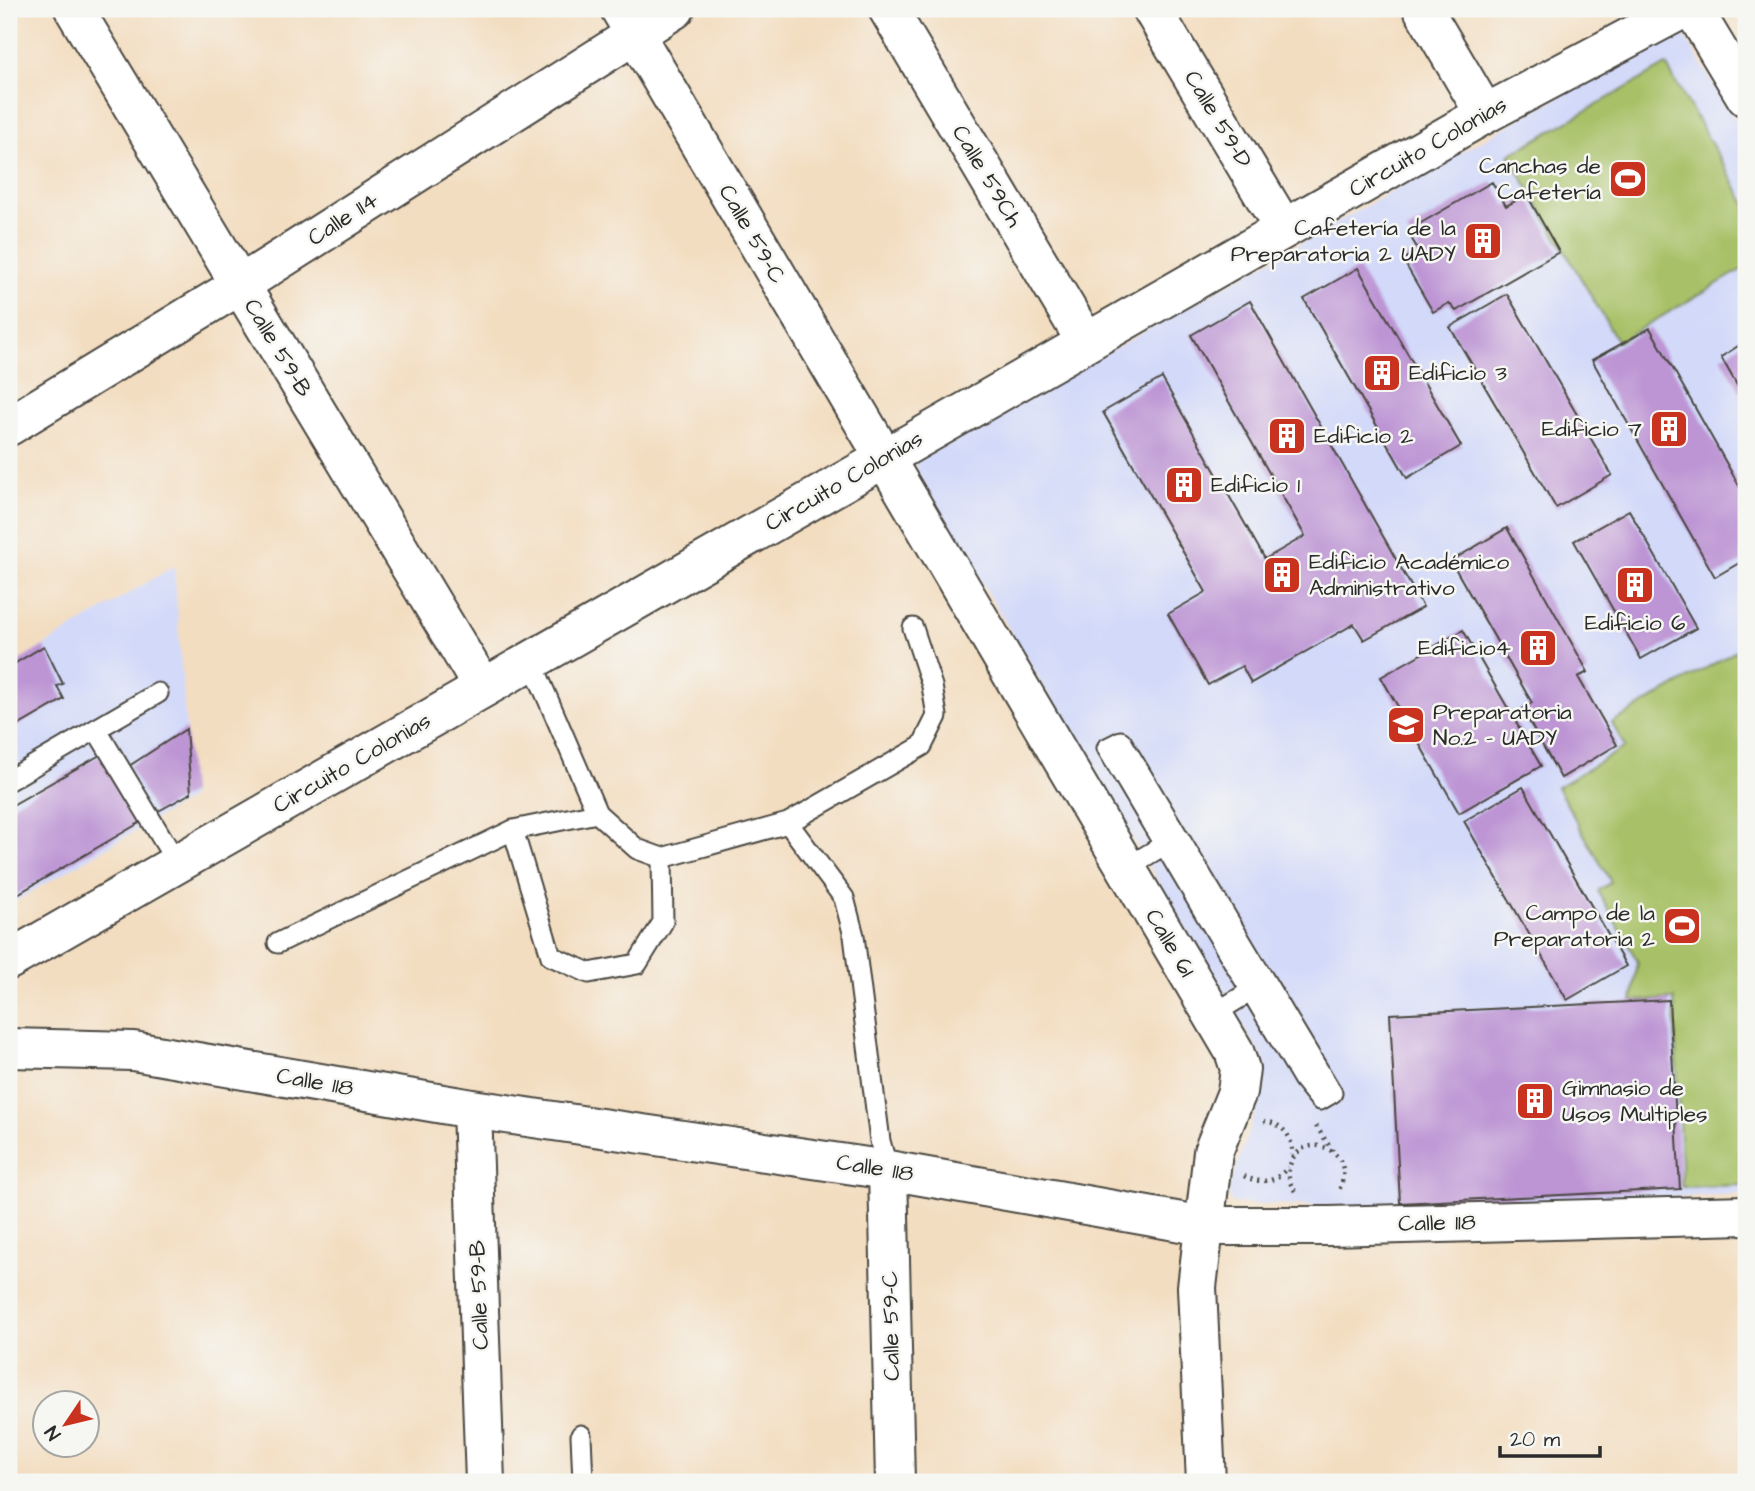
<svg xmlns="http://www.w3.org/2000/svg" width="1755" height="1491" font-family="'Architects Daughter',sans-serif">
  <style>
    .built { fill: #d2d9f9 }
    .green { fill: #a8c167; stroke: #6a7649; stroke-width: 2 }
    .building { fill: #bd95d4 }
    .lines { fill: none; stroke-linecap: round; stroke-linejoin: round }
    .service-casing { stroke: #494641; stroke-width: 23 }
    .minor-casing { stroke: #494641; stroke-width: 42 }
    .tertiary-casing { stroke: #494641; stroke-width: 42 }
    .path { stroke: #494641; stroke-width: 4.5; stroke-dasharray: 2 5; stroke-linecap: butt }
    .service { stroke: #fff; stroke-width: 19 }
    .minor { stroke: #fff; stroke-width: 38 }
    .tertiary { stroke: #fff; stroke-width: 38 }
    .labels { text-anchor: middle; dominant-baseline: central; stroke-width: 5; stroke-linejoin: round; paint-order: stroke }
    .street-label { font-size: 23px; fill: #2b2b2b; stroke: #f6f6f2 }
    .poi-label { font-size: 23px; fill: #2b2b2b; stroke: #f6f6f2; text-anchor: start }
  </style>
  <rect width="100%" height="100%" fill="#f6f6f2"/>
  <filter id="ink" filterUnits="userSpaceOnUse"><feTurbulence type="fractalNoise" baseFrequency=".0143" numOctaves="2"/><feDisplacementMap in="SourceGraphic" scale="14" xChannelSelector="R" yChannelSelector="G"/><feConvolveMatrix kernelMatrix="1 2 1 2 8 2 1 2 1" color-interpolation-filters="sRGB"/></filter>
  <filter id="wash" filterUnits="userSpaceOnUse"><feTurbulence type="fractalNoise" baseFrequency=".00686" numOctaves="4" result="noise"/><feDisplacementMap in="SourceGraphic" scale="28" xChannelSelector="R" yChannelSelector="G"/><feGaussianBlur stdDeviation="1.57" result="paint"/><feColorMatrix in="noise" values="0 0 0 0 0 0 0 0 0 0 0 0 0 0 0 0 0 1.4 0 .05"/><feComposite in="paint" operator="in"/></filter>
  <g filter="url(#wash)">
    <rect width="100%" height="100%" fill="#f3ddc0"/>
    <path class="built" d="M1673,32L1684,35L1746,138V1194L1378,1208L1233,1203L1227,1194L1265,1084L1262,1058L915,469L916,461Z
      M174,566L191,798L9,905V667Z"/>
    <path class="green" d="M1666,65L1746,204V267L1618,342L1509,155Z
      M1746,645V1185L1682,1187L1674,999L1632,1001L1638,962L1598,891L1611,882L1557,787L1625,747L1612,723Z"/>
    <g id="blocks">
      <path class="building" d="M1492,182L1506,206L1527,195L1559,252L1456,311L1449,303L1433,312L1403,260L1419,251L1407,231Z
        M1358,268L1461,446L1407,478L1304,299Z
        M1507,294L1612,475L1556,508L1450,327Z
        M1250,301L1423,607L1364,640L1354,624L1251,683L1242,666L1208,685L1168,614L1206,592L1103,412L1162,378L1265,559L1305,536L1191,335Z
        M1650,328L1746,498V559L1715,577L1592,360Z
        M1746,341V401L1721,357Z
        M1629,510L1696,628L1641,659L1574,541Z
        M1507,528L1588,672L1578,677L1617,745L1561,778L1522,709L1532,703L1451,561Z
        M1463,630L1541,766L1459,813L1381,677Z
        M44,646L63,684L57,686L64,699L9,731V667Z
        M186,729L191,793L155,813L129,766Z
        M100,755L141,822L9,899V807Z
        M1523,787L1626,966L1567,1000L1464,821Z
        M1669,1000L1680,1189L1400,1203L1390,1014Z"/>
    </g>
  </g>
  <g filter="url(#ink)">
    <use href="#blocks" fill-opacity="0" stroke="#494641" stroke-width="2"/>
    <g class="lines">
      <defs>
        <path id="service" d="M531,660L597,813L637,849L662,858L788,823L844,898L854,936L880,1141L888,1170
          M96,729L177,863
          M1121,741L1332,1093L1320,1100L1303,1079L1107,748Z
          M9,780L158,693
          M788,823L922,746L937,716L932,686L913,628
          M513,830L551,956L589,973L637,964L663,922L662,858
          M1126,868L1164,845
          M278,943L513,830L597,813
          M1212,1015L1251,991
          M581,1435L583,1482"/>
        <path id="minor" d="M74,9L483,688
          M620,9L1234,1051L1240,1069L1237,1092L1213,1152L1197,1287L1206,1482
          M888,9L1086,342
          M1152,9L1284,229
          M1423,9L1485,114
          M1693,9L1746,97
          M9,426L240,285L675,9
          M9,1048L133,1051L472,1109L888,1170L1204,1226H1329L1746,1215
          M472,1109L485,1482
          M888,1170L895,1482"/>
        <path id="tertiary" d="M9,960L1485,114L1683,9"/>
      </defs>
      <use href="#service" class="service-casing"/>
      <use href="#minor" class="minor-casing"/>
      <use href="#tertiary" class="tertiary-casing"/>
      <path class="path" d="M1264,1121C1282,1123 1294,1137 1292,1155
        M1316,1126L1333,1151
        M1244,1176C1262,1185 1276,1182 1288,1167
        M1295,1191C1289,1183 1287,1175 1290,1165C1302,1128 1359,1149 1339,1190"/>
      <use href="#service" class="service"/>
      <use href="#minor" class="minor"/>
      <use href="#tertiary" class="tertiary"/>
    </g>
  </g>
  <defs>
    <symbol id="stadium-square" viewBox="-11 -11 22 22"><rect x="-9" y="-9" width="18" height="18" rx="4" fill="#c8321e" stroke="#f6f6f2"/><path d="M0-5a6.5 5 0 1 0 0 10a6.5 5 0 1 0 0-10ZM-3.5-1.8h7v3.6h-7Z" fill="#fff"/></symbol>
    <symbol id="building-square" viewBox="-11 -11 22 22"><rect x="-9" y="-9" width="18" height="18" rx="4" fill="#c8321e" stroke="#f6f6f2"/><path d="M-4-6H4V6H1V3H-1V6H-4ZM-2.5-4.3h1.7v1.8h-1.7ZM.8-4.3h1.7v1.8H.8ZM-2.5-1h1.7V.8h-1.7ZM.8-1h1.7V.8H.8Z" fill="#fff"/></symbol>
    <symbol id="university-square" viewBox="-11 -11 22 22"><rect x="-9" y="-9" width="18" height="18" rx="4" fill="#c8321e" stroke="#f6f6f2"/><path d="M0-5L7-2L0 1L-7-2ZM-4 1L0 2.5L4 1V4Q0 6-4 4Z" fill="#fff"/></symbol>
  </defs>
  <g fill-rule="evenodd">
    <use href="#stadium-square" x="1606" y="157" width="44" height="44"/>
    <use href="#building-square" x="1461" y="219" width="44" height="44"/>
    <use href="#building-square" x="1360" y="351" width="44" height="44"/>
    <use href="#building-square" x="1647" y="407" width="44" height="44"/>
    <use href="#building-square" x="1265" y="414" width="44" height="44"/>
    <use href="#building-square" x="1162" y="463" width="44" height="44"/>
    <use href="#building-square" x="1260" y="553" width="44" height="44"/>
    <use href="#building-square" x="1613" y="563" width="44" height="44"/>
    <use href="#building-square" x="1516" y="626" width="44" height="44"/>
    <use href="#university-square" x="1384" y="703" width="44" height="44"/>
    <use href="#stadium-square" x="1660" y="904" width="44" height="44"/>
    <use href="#building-square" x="1513" y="1079" width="44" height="44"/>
  </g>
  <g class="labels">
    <g class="street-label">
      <text transform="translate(1218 119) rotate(59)">Calle 59-D</text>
      <text transform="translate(1428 147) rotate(-30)">Circuito Colonias</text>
      <text transform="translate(987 176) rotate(59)">Calle 59Ch</text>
      <text transform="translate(343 219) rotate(-33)">Calle 114</text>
      <text transform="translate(752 234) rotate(60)">Calle 59-C</text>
      <text transform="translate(278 348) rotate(59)">Calle 59-B</text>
      <text transform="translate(844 481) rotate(-30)">Circuito Colonias</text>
      <text transform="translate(352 763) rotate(-30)">Circuito Colonias</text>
      <text transform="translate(1170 943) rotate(59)">Calle 61</text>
      <text transform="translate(315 1082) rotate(10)">Calle 118</text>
      <text transform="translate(875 1168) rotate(9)">Calle 118</text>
      <text transform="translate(1437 1223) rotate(-1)">Calle 118</text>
      <text transform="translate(479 1295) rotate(-92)">Calle 59-B</text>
      <text transform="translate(891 1326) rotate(-91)">Calle 59-C</text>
    </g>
    <g class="poi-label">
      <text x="1601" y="166" text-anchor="end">Canchas de<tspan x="1601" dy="26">Cafetería</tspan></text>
      <text x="1456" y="228" text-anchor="end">Cafetería de la<tspan x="1456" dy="26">Preparatoria 2 UADY</tspan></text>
      <text x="1409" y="373">Edificio 3</text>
      <text x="1642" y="429" text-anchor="end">Edificio 7</text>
      <text x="1314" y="436">Edificio 2</text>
      <text x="1211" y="485">Edificio 1</text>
      <text x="1309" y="562">Edificio Académico<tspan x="1309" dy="26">Administrativo</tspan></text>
      <text x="1635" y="623" text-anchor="middle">Edificio 6</text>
      <text x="1511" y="648" text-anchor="end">Edificio4</text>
      <text x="1433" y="712">Preparatoria<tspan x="1433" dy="26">No.2 - UADY</tspan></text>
      <text x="1655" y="913" text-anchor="end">Campo de la<tspan x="1655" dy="26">Preparatoria 2</tspan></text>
      <text x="1562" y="1088">Gimnasio de<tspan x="1562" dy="26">Usos Multiples</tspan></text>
    </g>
  </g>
  <rect width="1755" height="1491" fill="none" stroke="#f6f6f2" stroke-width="35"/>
  <g transform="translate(66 1424) rotate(235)"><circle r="33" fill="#f6f6f2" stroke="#a5a5a2" stroke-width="2"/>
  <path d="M0-5L12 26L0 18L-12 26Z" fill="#c8321e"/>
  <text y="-10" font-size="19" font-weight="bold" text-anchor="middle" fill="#2b2b2b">N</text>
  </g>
  <path d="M1500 1446v10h100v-10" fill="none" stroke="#2b2b2b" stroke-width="3.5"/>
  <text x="1510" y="1446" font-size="21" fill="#2b2b2b" stroke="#f6f6f2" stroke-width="5" paint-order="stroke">20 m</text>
</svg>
